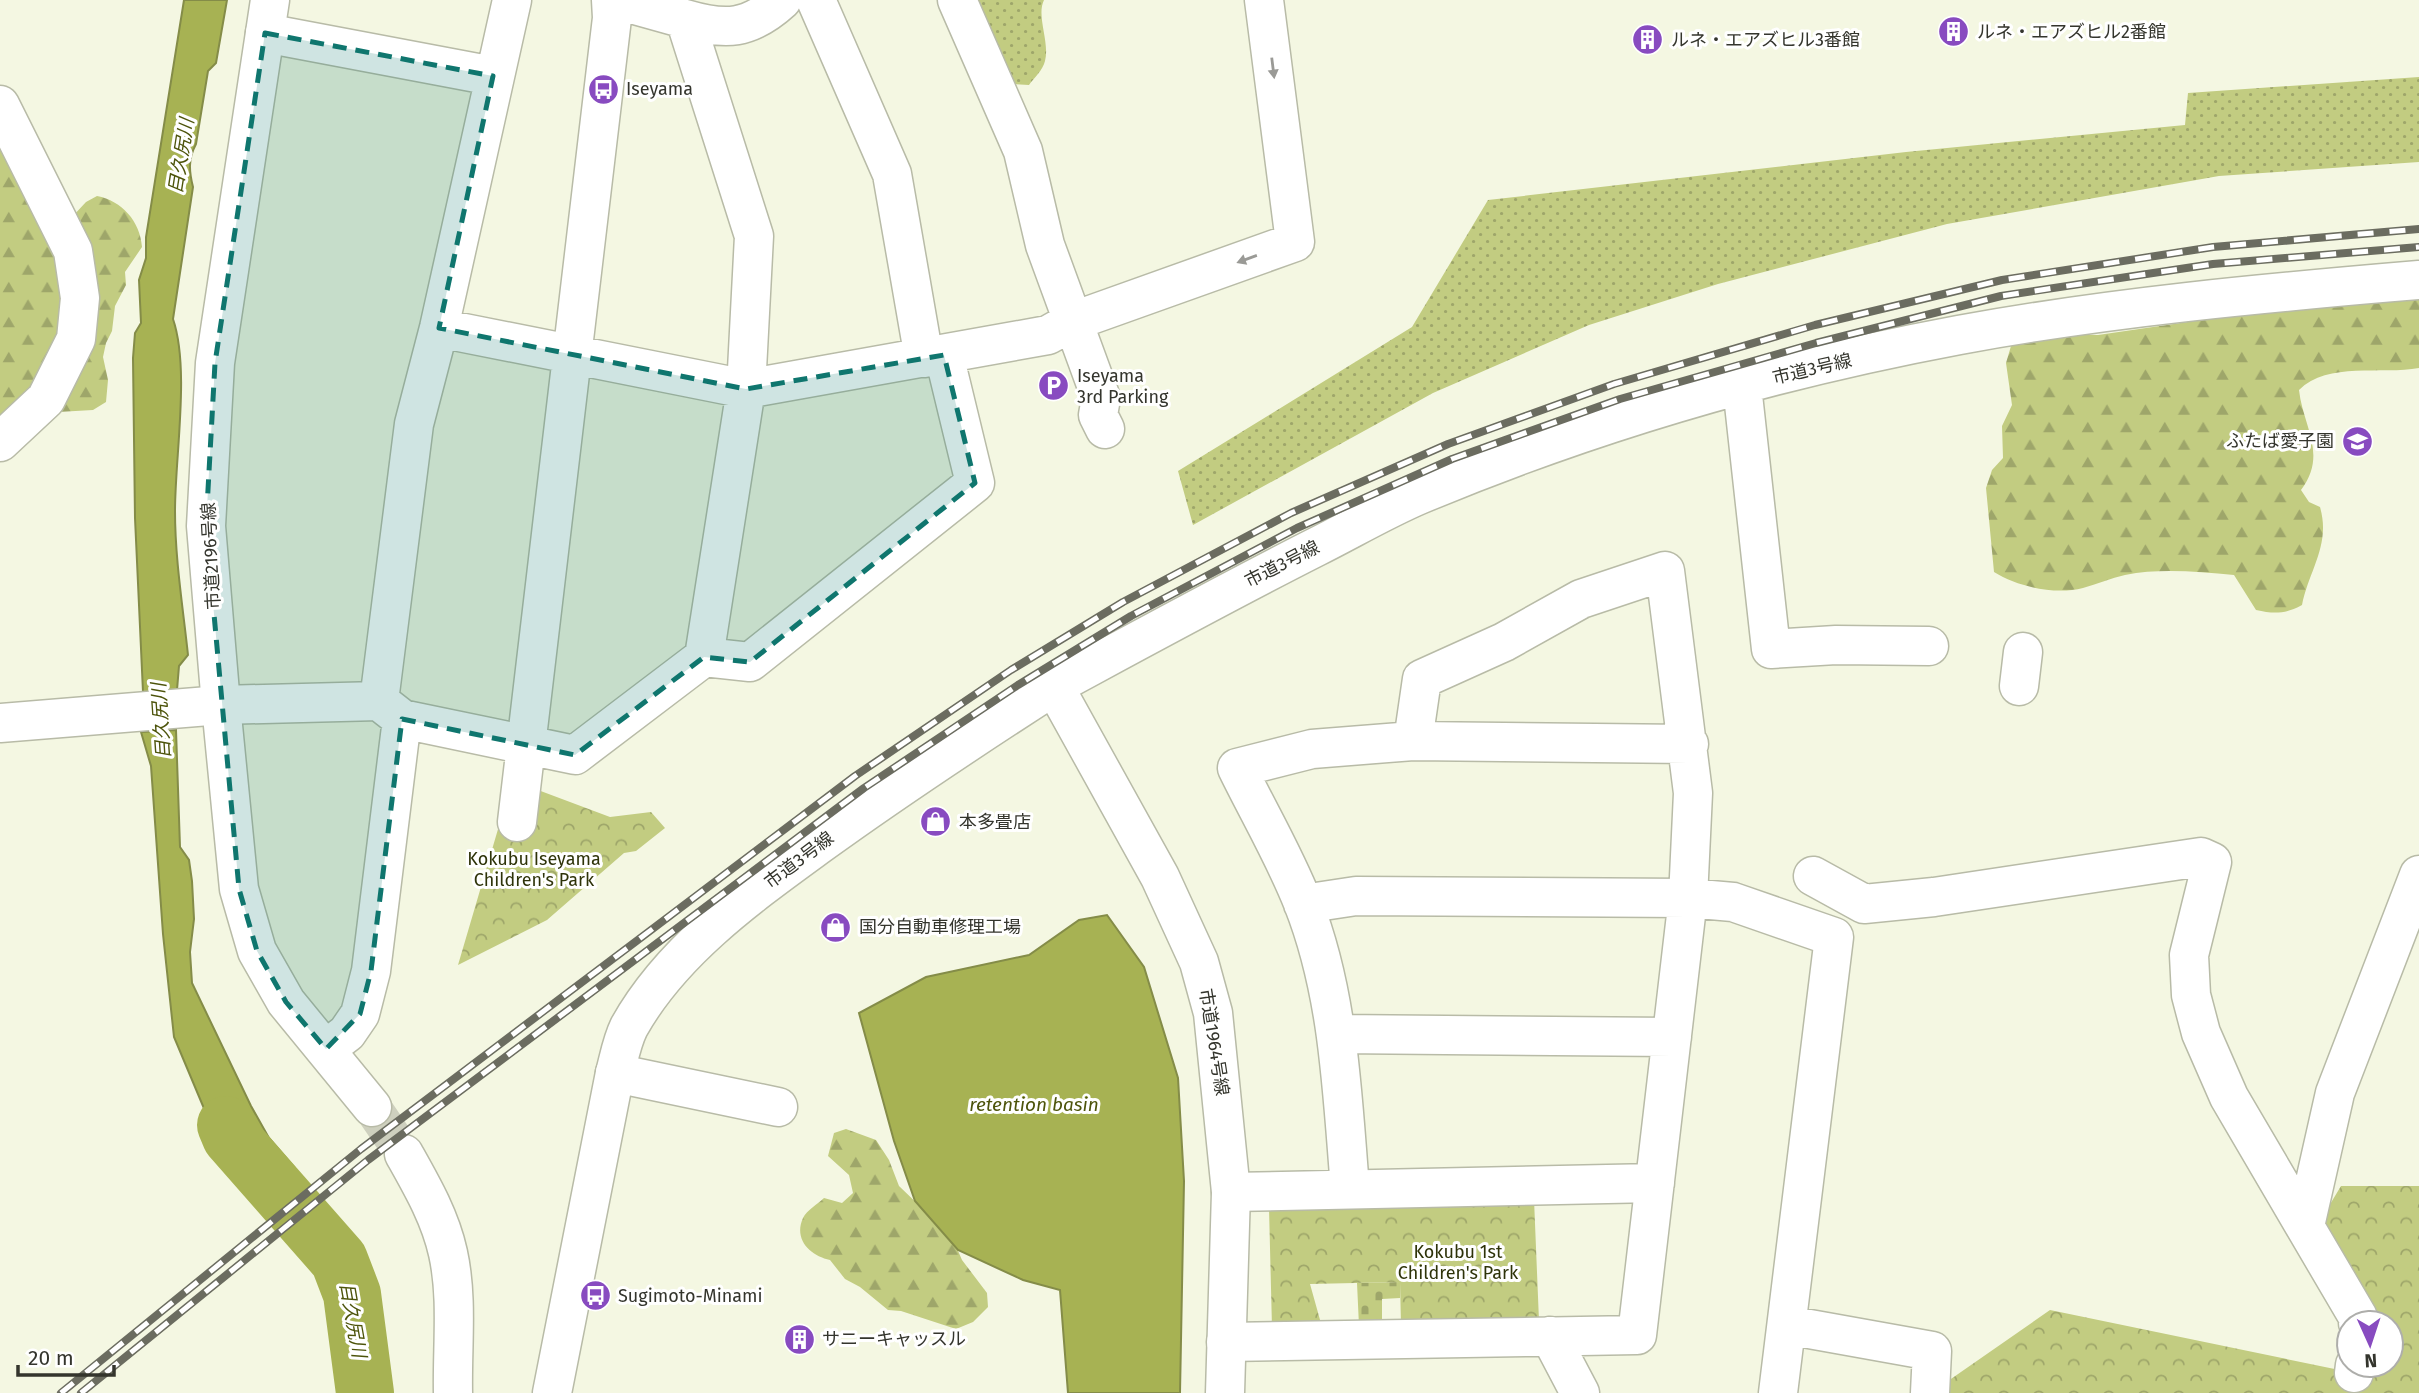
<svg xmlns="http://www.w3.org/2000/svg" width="2419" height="1393" font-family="'Fira Sans','Noto Sans JP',sans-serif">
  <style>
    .grass { fill: url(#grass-dots) }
    .forest { fill: url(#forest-firs) }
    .cemetery { fill: url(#cemetery-stones) }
    .park { fill: url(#park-crowns) }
    .water { fill: #a7b253; stroke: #848c48; stroke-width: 2 }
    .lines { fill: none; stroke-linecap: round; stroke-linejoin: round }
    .river { stroke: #a7b253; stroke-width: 58 }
    .tertiary-tunnel { stroke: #ced0be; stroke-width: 38; stroke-dasharray: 38 19; stroke-linecap: butt }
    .minor-casing { stroke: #b8bba7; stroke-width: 41 }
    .tertiary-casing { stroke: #b8bba7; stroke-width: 41 }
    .minor { stroke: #fff; stroke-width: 38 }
    .tertiary { stroke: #fff; stroke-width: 38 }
    .rail-casing { stroke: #6b6c60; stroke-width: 8 }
    .rail { stroke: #fff; stroke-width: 5; stroke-dasharray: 16; stroke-linecap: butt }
    .oneway { fill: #9a9a96 }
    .marked { fill: #0f766e; fill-opacity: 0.2; stroke: #0f766e; stroke-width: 5; stroke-dasharray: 14 9; stroke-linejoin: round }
    .labels { text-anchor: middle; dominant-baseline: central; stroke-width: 6; stroke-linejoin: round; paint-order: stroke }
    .poi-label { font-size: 18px; fill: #34352d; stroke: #fff; text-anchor: start }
    .street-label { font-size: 18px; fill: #34352d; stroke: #fff }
    .park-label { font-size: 18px; fill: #2e3309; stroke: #fff }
    .water-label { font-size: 19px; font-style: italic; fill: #4d540b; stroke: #fff }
  </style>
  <defs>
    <pattern id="grass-dots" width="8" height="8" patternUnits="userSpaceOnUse" patternTransform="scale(1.75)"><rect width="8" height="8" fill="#c2cc81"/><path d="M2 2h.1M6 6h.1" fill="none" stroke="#9ea66a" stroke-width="1.8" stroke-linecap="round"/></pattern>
    <pattern id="forest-firs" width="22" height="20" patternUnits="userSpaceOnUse" patternTransform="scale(1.75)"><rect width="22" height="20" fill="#c2cc81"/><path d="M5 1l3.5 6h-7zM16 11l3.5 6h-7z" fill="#9ea66a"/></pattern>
    <pattern id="cemetery-stones" width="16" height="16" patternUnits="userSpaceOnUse" patternTransform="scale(1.75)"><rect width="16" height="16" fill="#c2cc81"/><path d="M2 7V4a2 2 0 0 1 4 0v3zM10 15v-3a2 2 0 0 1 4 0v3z" fill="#9ea66a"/></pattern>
    <pattern id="park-crowns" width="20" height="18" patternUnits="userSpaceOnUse" patternTransform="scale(1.75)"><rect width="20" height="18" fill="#c2cc81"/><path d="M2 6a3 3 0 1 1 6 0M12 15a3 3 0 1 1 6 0" fill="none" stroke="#9ea66a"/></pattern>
  </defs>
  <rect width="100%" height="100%" fill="#f4f7e2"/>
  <path class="grass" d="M969,0H1044C1036,16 1050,42 1045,61C1043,70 1034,78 1029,85L1013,84Z
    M2419,77V162L2219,176L1947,224L1718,284L1589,325L1433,393L1193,525L1178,471L1412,327L1488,200L1906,152L2185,125L2188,93Z"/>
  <path class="forest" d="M0,138L63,253L69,303L50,368L0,428Z
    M97,196C122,201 140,221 142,247L125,272L126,285L115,306L112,331L106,343L103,357L108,380L106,402L93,410L58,412L72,217L86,202Z
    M2419,299V368C2382,375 2328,361 2299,390C2303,427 2328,454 2301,490L2309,502L2320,507C2331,545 2309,570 2302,605C2286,614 2274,614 2256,610L2234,575C2198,572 2161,568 2125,575C2111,578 2097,584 2083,588C2055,595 2018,587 1994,572L1986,488L1992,470L2003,458L2002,426L2012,405L2006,363L2011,346L2029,334L2098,335L2201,320L2214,313Z
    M846,1129L876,1140L889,1160L899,1186L952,1237L962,1260L987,1293L988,1307L973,1322L956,1329L901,1311L888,1310L860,1287L845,1279L830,1260C811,1256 793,1240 803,1218C807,1210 818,1204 824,1198L842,1203L853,1193L849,1175L828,1156L834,1133Z"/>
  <path class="cemetery" d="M1400,1282V1298L1382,1299V1325L1359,1326L1357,1283Z"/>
  <path class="park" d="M538,790L610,817L651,812L665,828L636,851L624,853L547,920L458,965L501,819Z
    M2341,1186H2419V1393H1947L1948,1381L2050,1310L2354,1373L2362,1365H2391V1323H2362L2320,1221Z
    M1534,1199L1539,1321L1401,1325L1400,1282L1310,1284L1322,1327L1272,1328L1269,1208Z"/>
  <path class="water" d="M184,0H227L216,63L208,71L196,144C188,159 189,171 193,187L173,319C190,369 175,456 175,511C175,559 183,608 188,655L179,666L177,690L143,692L135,518L133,358L135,333L141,323L139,280L146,258V237Z
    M176,730L180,847L189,860L192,881L194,919L190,952L192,983L251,1106L269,1138L294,1167L260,1199L213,1130L174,1037L163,934L151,766L141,732Z
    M1107,915L1144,967L1178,1078L1184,1181L1180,1393H1068L1060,1290L1023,1280L958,1250L915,1201L894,1141L859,1013L926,977L1029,955L1079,920Z
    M323,1209L355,1252L367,1281L383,1393H346L334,1312L341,1308C346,1261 313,1262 293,1233Z"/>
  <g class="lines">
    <path class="river" d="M226,1125L231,1137L339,1260L352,1294L365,1393"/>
    <path class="tertiary-tunnel" d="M372,1107L404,1154"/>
    <defs>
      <path id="minor" d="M816,0L892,174L924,358
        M957,0L1023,151L1045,245L1101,398L1098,415L1105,429
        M685,19C726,31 749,30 782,0
        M265,33L493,76
        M0,105L73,251L80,298L76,339L46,399L0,442
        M439,328L746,389L1048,335L1071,322L1295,242L1264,0
        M1742,386L1771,649L1836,645L1929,646
        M704,657L750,662L975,483L944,355
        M1054,686C1141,639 1227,592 1316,547C1350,530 1384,510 1419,495C1591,423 1777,369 1959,335C2111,307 2265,293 2419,280
        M2019,686L2023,652
        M379,701L414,424L439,328L512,0
        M0,723L221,705L379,701L402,719L575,755L704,657L746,389L754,236L685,19L617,0
        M517,822L612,18L611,0
        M1813,876L1864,904L1934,897L2201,857L2212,862L2189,955L2191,995L2201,1033L2229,1097L2358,1317V1323
        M1303,904L1356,896L1688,898L1733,902L1834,937L1778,1393
        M1338,1034L1672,1037
        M326,1049L347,1033L360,1014L371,971L402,719
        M615,1073L778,1107
        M1350,1188C1342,1092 1339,994 1303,903C1285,857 1259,813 1237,768L1312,749L1413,741L1689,744
        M1231,1192L1655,1183
        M2305,1226L2335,1093L2419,875
        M1787,1325L1932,1351L1930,1393
        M1550,1336L1580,1393
        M1226,1342L1637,1335L1688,898L1693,793L1665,571L1581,599L1504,642L1422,679L1413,741
        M2354,1373L2355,1365"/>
      <path id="tertiary" d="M270,0L215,363L206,526L221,705L239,889L257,951L286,1002L372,1107
        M404,1154C422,1186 440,1217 448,1253C458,1298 452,1347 453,1393
        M552,1393L615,1073C619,1058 622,1041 629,1027C672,950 750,895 820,844C896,789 975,737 1054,686L1160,877L1199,962L1213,1013L1231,1192L1225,1393"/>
    </defs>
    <use href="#minor" class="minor-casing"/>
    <use href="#tertiary" class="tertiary-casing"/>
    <use href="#minor" class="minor"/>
    <use href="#tertiary" class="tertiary"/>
    <defs>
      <path id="rail" d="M61,1393L361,1149L855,776L1011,670L1123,602L1291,513L1448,444L1614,384L1815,325L2002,280L2213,247L2419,229
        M81,1393L368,1160L864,788L1018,685L1131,616L1297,528L1452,459L1620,399L1816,343L2001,296L2213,264L2419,247"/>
    </defs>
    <use href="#rail" class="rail-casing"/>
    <use href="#rail" class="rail"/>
  </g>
  <defs><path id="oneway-solid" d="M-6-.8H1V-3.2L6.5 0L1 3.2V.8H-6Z" transform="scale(1.75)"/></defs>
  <g class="oneway">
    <use href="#oneway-solid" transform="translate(1273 68) rotate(83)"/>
    <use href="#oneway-solid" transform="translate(1247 259) rotate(160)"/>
  </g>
  <path class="marked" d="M265,33L493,76L439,328L746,389L944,355L975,483L750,662L704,657L575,755L402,719L371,971L360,1014L326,1049L286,1002L257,951L239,889L206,526L215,363Z"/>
  <defs>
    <symbol id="building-disc" viewBox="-11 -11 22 22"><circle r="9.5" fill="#884bc0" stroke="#fff"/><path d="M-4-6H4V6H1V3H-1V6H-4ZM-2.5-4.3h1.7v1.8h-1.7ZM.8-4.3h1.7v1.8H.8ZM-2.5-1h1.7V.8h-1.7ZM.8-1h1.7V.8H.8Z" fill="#fff"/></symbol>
    <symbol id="bus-disc" viewBox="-11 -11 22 22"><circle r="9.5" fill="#884bc0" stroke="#fff"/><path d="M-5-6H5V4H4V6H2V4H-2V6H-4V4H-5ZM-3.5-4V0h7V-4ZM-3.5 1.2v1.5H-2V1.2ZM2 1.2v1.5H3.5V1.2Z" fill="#fff"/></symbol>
    <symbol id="parking-disc" viewBox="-11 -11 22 22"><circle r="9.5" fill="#884bc0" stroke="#fff"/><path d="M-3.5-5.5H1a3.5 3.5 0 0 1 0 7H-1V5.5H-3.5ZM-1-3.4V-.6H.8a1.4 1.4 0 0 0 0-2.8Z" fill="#fff"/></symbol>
    <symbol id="school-disc" viewBox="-11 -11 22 22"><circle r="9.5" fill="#884bc0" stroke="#fff"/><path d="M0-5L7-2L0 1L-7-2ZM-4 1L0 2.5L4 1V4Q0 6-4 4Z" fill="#fff"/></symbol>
    <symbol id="shop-disc" viewBox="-11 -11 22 22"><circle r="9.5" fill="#884bc0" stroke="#fff"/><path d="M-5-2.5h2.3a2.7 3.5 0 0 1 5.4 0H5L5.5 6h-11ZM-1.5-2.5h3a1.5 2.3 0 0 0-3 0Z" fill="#fff"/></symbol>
  </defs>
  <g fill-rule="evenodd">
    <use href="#building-disc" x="1936" y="14" width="35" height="35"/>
    <use href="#building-disc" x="1630" y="22" width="35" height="35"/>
    <use href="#bus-disc" x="586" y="72" width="35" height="35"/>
    <use href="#parking-disc" x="1036" y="368" width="35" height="35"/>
    <use href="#school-disc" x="2340" y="424" width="35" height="35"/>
    <use href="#shop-disc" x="918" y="804" width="35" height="35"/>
    <use href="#shop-disc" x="818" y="910" width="35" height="35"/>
    <use href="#bus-disc" x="578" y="1278" width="35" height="35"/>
    <use href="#building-disc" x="782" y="1322" width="35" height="35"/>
  </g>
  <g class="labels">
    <g class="poi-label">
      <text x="1977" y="32">ルネ・エアズヒル2番館</text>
      <text x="1671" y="40">ルネ・エアズヒル3番館</text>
      <text x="626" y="89">Iseyama</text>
      <text x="1077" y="376">Iseyama<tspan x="1077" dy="21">3rd Parking</tspan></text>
      <text x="2334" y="441" text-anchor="end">ふたば愛子園</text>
      <text x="959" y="822">本多畳店</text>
      <text x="859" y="927">国分自動車修理工場</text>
      <text x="618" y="1296">Sugimoto-Minami</text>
      <text x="822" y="1339">サニーキャッスル</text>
    </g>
    <g class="street-label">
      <text transform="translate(1812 369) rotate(-13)">市道3号線</text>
      <text transform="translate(211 556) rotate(-93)">市道2196号線</text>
      <text transform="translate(1282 564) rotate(-27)">市道3号線</text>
      <text transform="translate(799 860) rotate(-37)">市道3号線</text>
      <text transform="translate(1214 1042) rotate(81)">市道1964号線</text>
    </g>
    <g class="park-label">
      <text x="534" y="859">Kokubu Iseyama<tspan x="534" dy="21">Children's Park</tspan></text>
      <text x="1458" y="1252">Kokubu 1st<tspan x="1458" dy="21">Children's Park</tspan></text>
    </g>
    <g class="water-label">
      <text transform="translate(181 156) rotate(-81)">目久尻川</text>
      <text transform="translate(161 721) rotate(-94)">目久尻川</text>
      <text x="1034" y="1104">retention basin</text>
      <text transform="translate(353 1320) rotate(80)">目久尻川</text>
    </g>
  </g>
  <g transform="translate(2370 1344) rotate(177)"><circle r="33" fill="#ffffff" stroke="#aeaeab" stroke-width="2"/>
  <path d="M0-5L12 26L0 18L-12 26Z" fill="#884bc0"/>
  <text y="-10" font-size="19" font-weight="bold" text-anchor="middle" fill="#34352d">N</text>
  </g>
  <path d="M18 1365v10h96v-10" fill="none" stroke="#34352d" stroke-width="3.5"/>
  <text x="28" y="1365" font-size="21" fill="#34352d" stroke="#ffffff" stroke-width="5" paint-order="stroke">20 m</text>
</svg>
